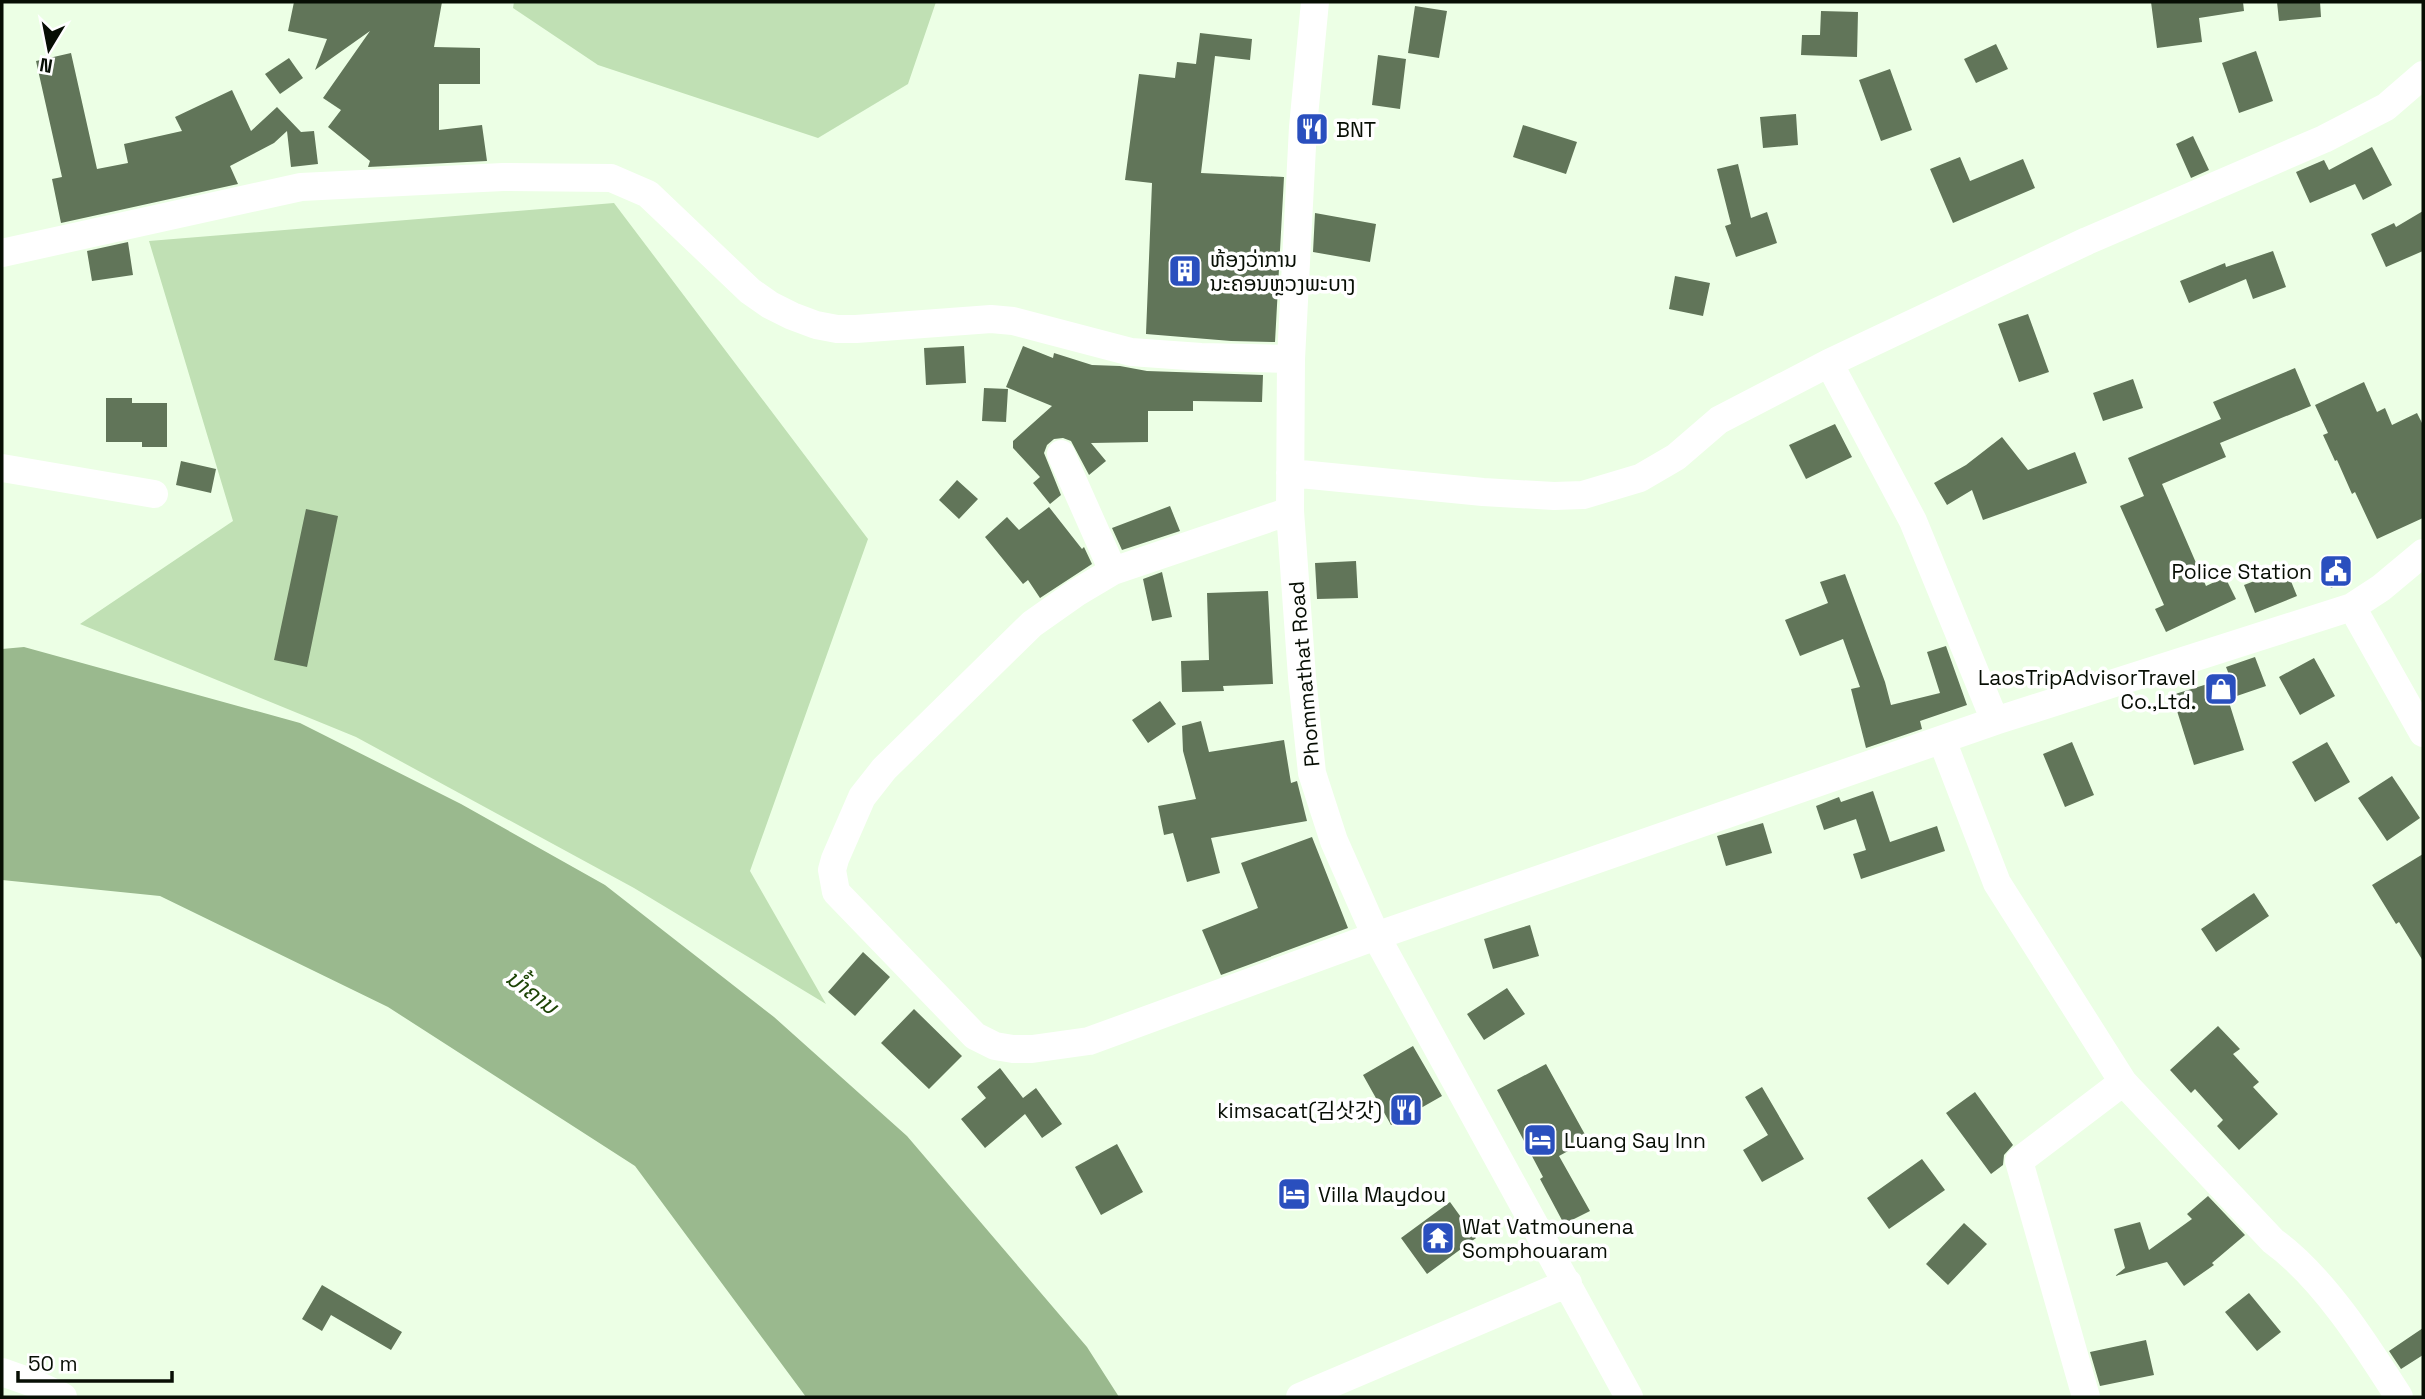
<svg xmlns="http://www.w3.org/2000/svg" width="2425" height="1399" font-family="'Space Grotesk','Noto Sans KR','Noto Sans Lao',sans-serif">
  <style>
    .green { fill: #c0e0b4 }
    .water { fill: #9ab98e }
    .building { fill: #617559 }
    .lines { fill: none; stroke-linecap: round; stroke-linejoin: round }
    .minor { stroke: #fff; stroke-width: 28 }
    .labels { text-anchor: middle; dominant-baseline: central; stroke-width: 7; stroke-linejoin: round; paint-order: stroke }
    .poi-label { font-size: 21px; fill: #070e04; stroke: #fff; text-anchor: start }
    .street-label { font-size: 21px; fill: #070e04; stroke: #fff }
    .water-label { font-size: 23px; font-style: italic; fill: #1d4405; stroke: #fff }
  </style>
  <rect width="100%" height="100%" fill="#ecffe5"/>
  <path class="green" d="M514,2H936L908,84L818,138L598,65L513,8Z
    M614,203L868,539L750,871L826,1004L634,888L356,737L80,624L233,521L149,241Z"/>
  <path class="water" d="M24,647L300,723L461,804L605,885L774,1017L907,1136L1087,1347L1119,1397H806L635,1166L388,1007L160,896L2,880V649Z"/>
  <path class="building" d="M294,2H442L434,47L480,48V84H439V130L482,125L487,161L368,167L370,161L328,127L341,110L323,98L370,31L315,70L327,39L288,31Z
    M2151,2H2243L2244,11L2199,18L2202,42L2157,48Z
    M2277,2H2320L2321,17L2279,21Z
    M1415,6L1447,11L1439,58L1408,53Z
    M1821,11L1858,12L1857,57L1801,55L1802,35H1820Z
    M1200,33L1252,39L1250,60L1215,56L1201,173L1284,177L1275,342L1231,341L1146,334L1152,183L1125,180L1139,74L1175,78L1177,62L1196,64Z
    M1996,44L2008,69L1976,83L1964,59Z
    M2256,51L2273,101L2239,113L2222,63Z
    M71,53L97,169L128,163L124,144L182,131L175,117L232,90L251,131L277,107L301,132L314,131L318,164L291,167L287,131L274,143L230,166L238,184L61,223L52,179L62,177L36,61Z
    M1378,55L1406,59L1400,109L1372,105Z
    M289,58L303,78L280,94L265,74Z
    M1890,69L1912,130L1881,141L1859,80Z
    M1796,114L1798,145L1763,148L1760,117Z
    M1523,125L1577,142L1566,174L1513,157Z
    M2193,136L2209,170L2191,178L2176,144Z
    M2372,147L2392,185L2363,200L2355,184L2310,203L2296,172L2324,160L2329,170Z
    M1960,157L1970,181L2023,159L2035,188L1953,223L1930,169Z
    M1738,164L1751,218L1767,212L1777,243L1736,257L1725,226L1731,224L1717,169Z
    M2423,211V251L2386,267L2371,234L2394,223L2396,227Z
    M1315,213L1376,224L1370,262L1313,252Z
    M128,242L133,275L92,281L87,251Z
    M2273,251L2286,287L2253,299L2246,279L2189,303L2180,281L2225,263L2226,267Z
    M1675,276L1710,283L1703,316L1669,309Z
    M2028,314L2049,372L2019,382L1998,324Z
    M964,346L966,383L926,385L924,348Z
    M1023,346L1053,358L1054,353L1092,365L1120,366L1147,371L1263,375L1262,402L1193,401V411H1148V442L1091,443L1106,461L1089,475L1071,441L1063,438L1054,439L1047,445L1044,453L1061,495L1050,504L1033,483L1040,477L1013,448V441L1052,406L1006,387Z
    M2295,368L2311,406L2220,443L2226,457L2162,484L2206,586L2225,577L2236,599L2166,632L2155,609L2164,605L2120,506L2144,496L2128,458L2221,419L2213,402Z
    M2133,379L2143,408L2103,421L2093,393Z
    M2364,382L2377,412L2385,408L2392,425L2417,413L2423,425V518L2377,539L2355,492L2352,494L2337,460L2335,461L2323,435L2328,433L2315,405Z
    M984,388L1008,389L1006,422L982,421Z
    M106,398H132V403H167V447H142V442H106Z
    M1835,424L1852,457L1806,479L1789,445Z
    M2002,437L2028,470L2075,452L2087,483L1983,520L1972,490L1947,505L1934,483L1966,465Z
    M181,461L216,469L211,493L176,485Z
    M957,480L978,499L959,519L939,500Z
    M1170,506L1180,531L1122,550L1112,528Z
    M1049,507L1082,549L1084,547L1092,564L1040,598L1028,580L1023,584L985,537L1007,517L1019,530Z
    M306,509L338,516L307,667L274,660Z
    M1356,561L1358,598L1317,599L1315,563Z
    M2340,563L2348,580L2331,588L2323,570Z
    M2286,569L2297,596L2255,613L2244,585Z
    M1162,572L1172,617L1152,621L1143,579Z
    M1845,574L1885,682L1891,705L1940,693L1927,652L1946,646L1967,705L1920,721L1922,729L1866,748L1851,689L1860,687L1843,639L1800,656L1785,620L1828,603L1820,582Z
    M1268,591L1273,684L1223,686L1224,691L1182,692L1181,661L1209,660L1207,593Z
    M2255,657L2266,686L2228,699L2244,750L2194,765L2172,695L2230,677L2226,667Z
    M2314,658L2335,696L2300,715L2279,677Z
    M1160,701L1176,724L1148,743L1132,720Z
    M1201,721L1209,752L1284,740L1291,783L1297,781L1307,821L1211,838L1220,873L1187,882L1173,833L1164,835L1158,806L1196,799L1183,751L1182,726Z
    M2072,742L2094,795L2065,807L2043,754Z
    M2327,742L2350,782L2315,802L2292,762Z
    M2392,776L2420,818L2387,841L2358,798Z
    M1873,791L1890,842L1937,826L1945,851L1861,879L1853,854L1866,850L1856,819L1824,830L1816,806L1839,797L1841,802Z
    M1763,823L1772,853L1726,866L1717,836Z
    M1312,837L1348,928L1221,975L1202,930L1258,908L1241,863Z
    M2423,854V961L2399,922L2396,924L2372,885Z
    M2254,893L2269,916L2216,952L2201,929Z
    M1530,925L1539,956L1493,969L1484,939Z
    M863,952L890,977L855,1016L828,992Z
    M1507,988L1525,1014L1484,1040L1467,1014Z
    M914,1009L962,1056L929,1089L881,1043Z
    M2218,1026L2240,1049L2233,1054L2259,1082L2253,1087L2278,1114L2239,1150L2217,1126L2223,1120L2195,1089L2191,1093L2170,1070Z
    M1413,1046L1442,1096L1391,1125L1363,1075Z
    M1546,1064L1588,1140L1559,1156L1590,1211L1564,1224L1540,1179L1543,1177L1497,1090Z
    M1000,1068L1023,1098L1036,1088L1062,1124L1042,1138L1025,1114L985,1148L961,1119L986,1098L977,1087Z
    M1762,1087L1804,1159L1762,1182L1743,1150L1768,1135L1745,1097Z
    M1975,1092L2013,1145L2004,1155L2003,1165L1991,1174L1946,1113Z
    M1117,1144L1143,1192L1101,1215L1075,1167Z
    M1922,1159L1945,1190L1889,1229L1867,1198Z
    M2208,1196L2245,1235L2212,1263L2214,1265L2184,1286L2167,1262L2115,1276L2125,1268L2114,1229L2140,1222L2149,1250L2192,1219L2187,1214Z
    M1450,1202L1476,1238L1427,1274L1401,1238Z
    M1964,1223L1987,1244L1948,1285L1926,1264Z
    M322,1285L402,1332L391,1350L331,1315L322,1331L302,1319Z
    M2249,1293L2281,1332L2257,1351L2225,1312Z
    M2423,1328V1355L2401,1369L2389,1351Z
    M2146,1340L2154,1375L2100,1386L2090,1352Z"/>
  <g class="lines">
    <path class="minor" d="M1315,2L1303,127L1291,359L1290,511L1302,677L1312,773L1334,841L1376,936L1629,1397
      M2,253L301,187L503,177L611,178L648,194L750,291L770,305L792,316L816,325L837,329H856L991,319L1013,321L1131,352L1201,357L1291,359
      M1829,363L2087,241L2324,139L2386,107L2423,75
      M1061,454L1113,571
      M2,468L154,494
      M1290,473L1483,492L1554,496L1583,495L1640,478L1676,457L1719,420L1829,363L1913,521L1995,721
      M1290,511L1113,571L1076,593L1032,624L884,769L862,797L835,859L832,870L836,892L975,1036L995,1046L1013,1049H1032L1089,1041L1376,936L1995,721L2352,607L2381,588L2423,553
      M2352,607L2423,733
      M1942,740L1997,883L2123,1082L2273,1241C2323,1277 2366,1345 2399,1397
      M2,1372L33,1383L63,1397
      M1300,1397L1568,1283
      M2086,1397L2019,1161L2123,1082"/>
  </g>
  <defs>
    <symbol id="restaurant-square" viewBox="-11 -11 22 22"><rect x="-9" y="-9" width="18" height="18" rx="4" fill="#2a4fbe" stroke="#fff"/><path d="M-5-6h1v4h1v-4h1v4h1v-4h1v5L-1.5 .5V6h-2V.5L-5-1ZM5-6V6H3V1.5H1.5Q1.5-4 5-6Z" fill="#fff"/></symbol>
    <symbol id="building-square" viewBox="-11 -11 22 22"><rect x="-9" y="-9" width="18" height="18" rx="4" fill="#2a4fbe" stroke="#fff"/><path d="M-4-6H4V6H1V3H-1V6H-4ZM-2.5-4.3h1.7v1.8h-1.7ZM.8-4.3h1.7v1.8H.8ZM-2.5-1h1.7V.8h-1.7ZM.8-1h1.7V.8H.8Z" fill="#fff"/></symbol>
    <symbol id="civic-square" viewBox="-11 -11 22 22"><rect x="-9" y="-9" width="18" height="18" rx="4" fill="#2a4fbe" stroke="#fff"/><path d="M-.6-6.5H3V-4.5H.6V-3L4-1V1h2V6H-6V1h2V-1L-.6-3ZM-1.2 2.5V6h2.4V2.5Z" fill="#fff"/></symbol>
    <symbol id="shop-square" viewBox="-11 -11 22 22"><rect x="-9" y="-9" width="18" height="18" rx="4" fill="#2a4fbe" stroke="#fff"/><path d="M-5-2.5h2.3a2.7 3.5 0 0 1 5.4 0H5L5.5 6h-11ZM-1.5-2.5h3a1.5 2.3 0 0 0-3 0Z" fill="#fff"/></symbol>
    <symbol id="hotel-square" viewBox="-11 -11 22 22"><rect x="-9" y="-9" width="18" height="18" rx="4" fill="#2a4fbe" stroke="#fff"/><path d="M-6-4.5h1.5V1H6V5H4.5V3h-9V5H-6ZM-4 0a1.8 1.8 0 1 1 3.6 0ZM.5 0V-2.5h3Q6-2.5 6 0Z" fill="#fff"/></symbol>
    <symbol id="temple-square" viewBox="-11 -11 22 22"><rect x="-9" y="-9" width="18" height="18" rx="4" fill="#2a4fbe" stroke="#fff"/><path d="M0-6L5-2H3V0L6.5 2.5H4V6H1.5V3h-3V6H-4V2.5H-6.5L-3 0V-2H-5Z" fill="#fff"/></symbol>
  </defs>
  <g fill-rule="evenodd">
    <use href="#restaurant-square" x="1293" y="110" width="38" height="38"/>
    <use href="#building-square" x="1166" y="252" width="38" height="38"/>
    <use href="#civic-square" x="2317" y="552" width="38" height="38"/>
    <use href="#shop-square" x="2202" y="670" width="38" height="38"/>
    <use href="#restaurant-square" x="1387" y="1091" width="38" height="38"/>
    <use href="#hotel-square" x="1521" y="1121" width="38" height="38"/>
    <use href="#hotel-square" x="1275" y="1175" width="38" height="38"/>
    <use href="#temple-square" x="1419" y="1219" width="38" height="38"/>
  </g>
  <g class="labels">
    <g class="poi-label">
      <text x="1336" y="129">BNT</text>
      <text x="1210" y="259">ຫ້ອງວ່າການ<tspan x="1210" dy="24">ນະຄອນຫຼວງພະບາງ</tspan></text>
      <text x="2312" y="571" text-anchor="end">Police Station</text>
      <text x="2196" y="677" text-anchor="end">LaosTripAdvisorTravel<tspan x="2196" dy="24">Co.,Ltd.</tspan></text>
      <text x="1382" y="1110" text-anchor="end">kimsacat(김삿갓)</text>
      <text x="1564" y="1140">Luang Say Inn</text>
      <text x="1318" y="1194">Villa Maydou</text>
      <text x="1462" y="1226">Wat Vatmounena<tspan x="1462" dy="24">Somphouaram</tspan></text>
    </g>
    <g class="street-label">
      <text transform="translate(1304 674) rotate(-95)">Phommathat Road</text>
    </g>
    <g class="water-label">
      <text transform="translate(532 992) rotate(37)">ນ້ຳຄານ</text>
    </g>
  </g>
  <rect width="2425" height="1399" fill="none" stroke="#070e04" stroke-width="7"/>
  <g transform="translate(49 49) rotate(190)" stroke="#ffffff" stroke-width="5" paint-order="stroke">
  <path d="M0-5L12 26L0 18L-12 26Z" fill="#070e04"/>
  <text y="-10" font-size="19" font-weight="bold" text-anchor="middle" fill="#070e04">N</text>
  </g>
  <path d="M18 1371v10h154v-10" fill="none" stroke="#070e04" stroke-width="3.5"/>
  <text x="28" y="1371" font-size="21" fill="#070e04" stroke="#ffffff" stroke-width="5" paint-order="stroke">50 m</text>
</svg>
